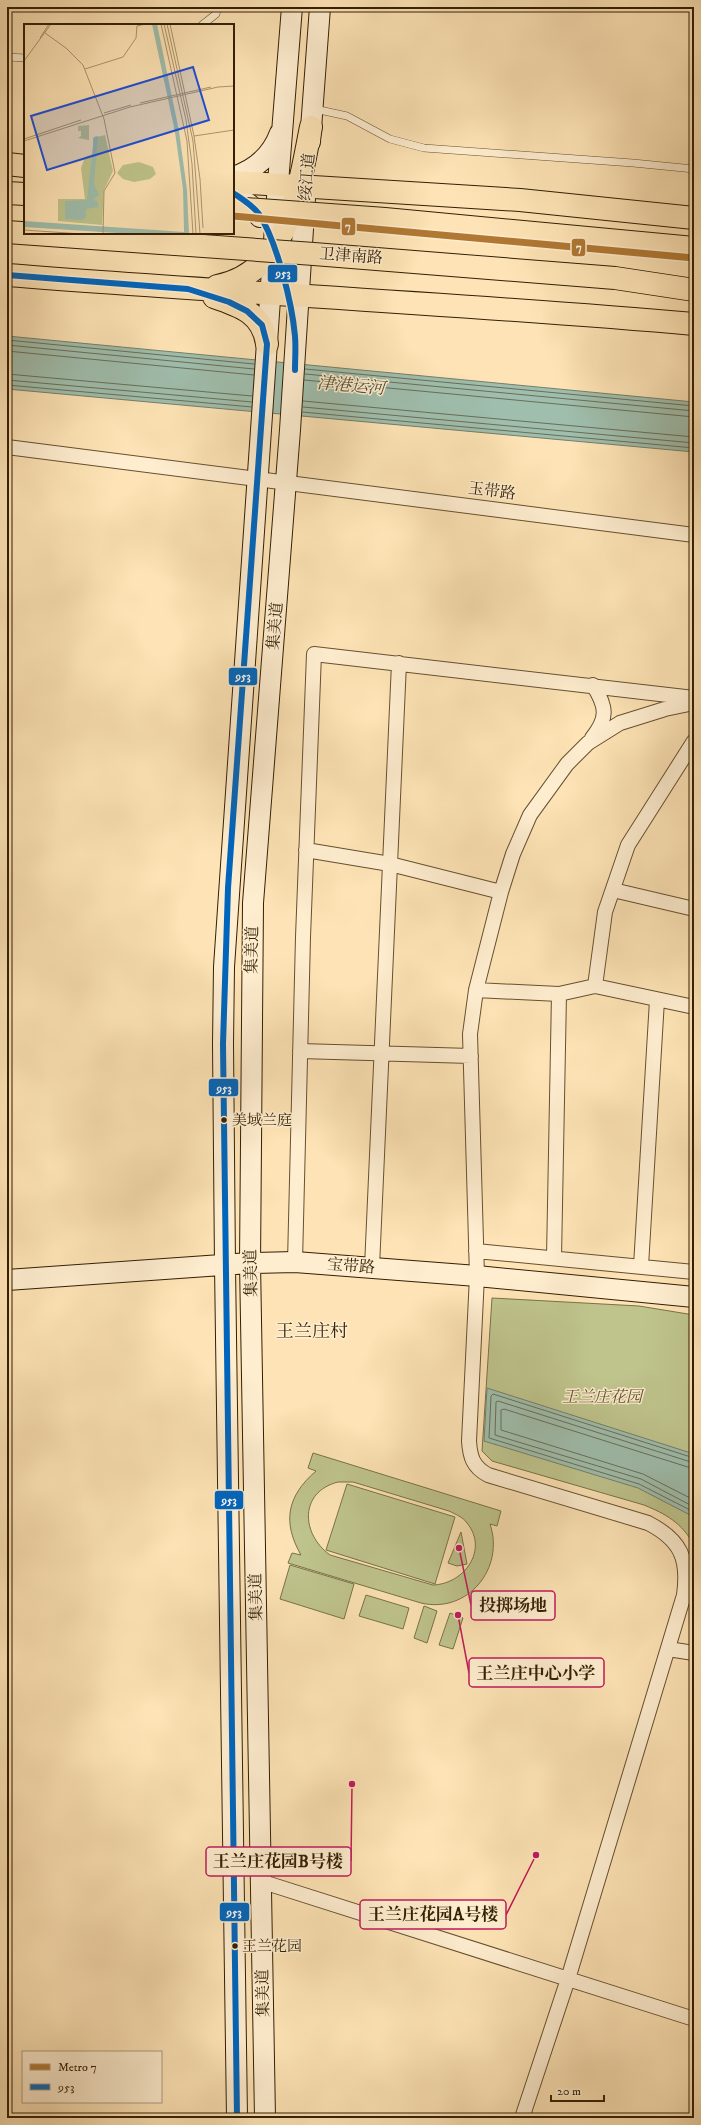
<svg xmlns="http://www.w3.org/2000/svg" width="701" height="2125" font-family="'IM FELL DW Pica','Noto Serif SC',serif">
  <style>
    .green { fill: #bfc48d; stroke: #797248; fill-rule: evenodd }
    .water { fill: #9fbead; stroke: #747e69 }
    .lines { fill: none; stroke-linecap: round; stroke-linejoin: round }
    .shore { stroke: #696e58; stroke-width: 1 }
    .lane-casing { stroke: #665030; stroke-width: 8 }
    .street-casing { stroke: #665030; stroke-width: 16 }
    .secondary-casing { stroke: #331f04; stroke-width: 22 }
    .primary-casing { stroke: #331f04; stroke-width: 24 }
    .highway-casing { stroke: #331f04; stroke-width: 24 }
    .lane { stroke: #feedcf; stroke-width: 7 }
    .street { stroke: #feedcf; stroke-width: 14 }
    .secondary { stroke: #feedcf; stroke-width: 20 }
    .primary { stroke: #fde3b5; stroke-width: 22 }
    .highway { stroke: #fde3b5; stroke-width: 22 }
    .highway-bridge-casing { stroke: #331f04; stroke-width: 24; stroke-linecap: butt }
    .highway-bridge { stroke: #fde3b5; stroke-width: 22 }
    .bus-1-casing { stroke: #feedcf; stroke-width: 9 }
    .bus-1 { stroke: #0065bd; stroke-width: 6 }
    .metro-1-casing { stroke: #feedcf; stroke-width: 10 }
    .metro-1 { stroke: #b17833; stroke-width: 7 }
    .bus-dot { fill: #331f04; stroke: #feedcf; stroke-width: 1.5 }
    .labels { text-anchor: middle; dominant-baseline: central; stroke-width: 3; stroke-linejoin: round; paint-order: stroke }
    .bus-label { font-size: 15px; fill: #331f04; stroke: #feedcf; text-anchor: start }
    .street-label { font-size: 16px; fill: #331f04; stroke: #feedcf }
    .park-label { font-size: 16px; font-style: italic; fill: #5d512d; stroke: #feedcf }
    .water-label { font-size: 17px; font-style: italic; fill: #534f37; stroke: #feedcf }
    .quarter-label { font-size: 18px; fill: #331f04; stroke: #feedcf }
    .inset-road { fill: none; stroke: #ac956e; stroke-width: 1 }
    .view { fill: #1d4ed8; fill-opacity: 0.15; stroke: #1d4ed8; stroke-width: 2 }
    .inset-edge { fill: none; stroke: #331f04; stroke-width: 2 }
    .leader { fill: none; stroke: #c2185b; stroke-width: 1.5 }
    .callout-dot { fill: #c2185b; stroke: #feedcf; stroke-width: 1.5 }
    .callout { fill: #feedcf; stroke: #c2185b; stroke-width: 1.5 }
    .callout-label { font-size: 17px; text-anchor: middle; font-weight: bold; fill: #331f04 }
    .line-badge { stroke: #feedcf; stroke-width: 1.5 }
    .badge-label { font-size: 11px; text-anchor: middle; font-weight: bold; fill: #fff }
  </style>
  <rect width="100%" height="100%" fill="#fde3b5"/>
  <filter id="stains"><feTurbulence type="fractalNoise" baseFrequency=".005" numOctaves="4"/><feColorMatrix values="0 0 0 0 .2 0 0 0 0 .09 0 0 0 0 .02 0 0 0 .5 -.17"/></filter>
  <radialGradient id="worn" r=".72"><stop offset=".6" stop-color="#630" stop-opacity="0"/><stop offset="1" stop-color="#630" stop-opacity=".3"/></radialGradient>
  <path class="green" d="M492,1298L639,1306L694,1315V1545C682,1523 666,1514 644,1505L492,1461L482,1451Z
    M313,1453L501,1511L497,1526L490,1524C505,1568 468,1614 421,1603L288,1563L292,1553L301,1555C282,1522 287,1496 316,1471L308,1468ZM338,1482H353L449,1511C455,1514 463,1517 467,1523C489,1550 464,1584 433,1585L330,1555C301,1534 299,1492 338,1482Z
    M347,1484L455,1517L435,1584L326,1550Z
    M461,1532L467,1564L457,1566L448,1563Z
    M290,1565L354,1584L344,1619L280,1599Z
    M366,1595L409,1608L403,1629L359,1616Z
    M424,1606L437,1611L427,1643L414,1638Z
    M450,1613L463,1618L453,1649L439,1645Z"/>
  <path class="water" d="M7,336L694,402V452L7,389Z
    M487,1388L694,1454V1517L638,1488L484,1441Z"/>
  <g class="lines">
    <path class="shore" d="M7,340L254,364
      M7,345L254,369
      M7,351L254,375
      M305,369L694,406
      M7,374L252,396
      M305,374L694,411
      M7,380L252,402
      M304,380L694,417
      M7,385L252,407
      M303,401L694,437
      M303,407L694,443
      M302,412L694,448
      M694,1458L493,1394L491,1396L489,1438L639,1484L694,1512
      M694,1463L498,1401L496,1402L495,1435L641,1479L694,1507
      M694,1469L504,1409L501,1410V1430L643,1474L694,1500"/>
    <defs>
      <path id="lane" d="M202,25L216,14L218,7
        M7,57L25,58
        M315,109L347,116L390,139L424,148L633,163L694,169"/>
      <path id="street" d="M7,447L694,535
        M592,738C608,718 607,707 593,685
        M306,850L390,864L501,892
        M613,890L694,909
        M595,986L605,912L628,845L694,741
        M476,990L559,994L595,986L694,1007
        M300,1051L471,1056
        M476,1251L694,1272
        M554,1258L559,994
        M295,1262L303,937L314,654L694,698
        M641,1266L657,1000
        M372,1267L399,663
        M668,1649L694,1653
        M260,1881L694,2019
        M522,2118L568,1979L684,1595C689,1559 681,1540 648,1523L488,1475C473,1467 470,1457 469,1441L477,1276L470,1034L476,990L501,892L513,854L530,815L567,764L588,743L620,723L665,709L694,703"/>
      <path id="secondary" d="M310,142L320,7
        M233,177C255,170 272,155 280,133
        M233,193L250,205L260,217
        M7,1280L250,1263L295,1262L477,1276L694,1297
        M237,2118L225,1266L223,1044L224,967L278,183L292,7
        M265,2118L250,1263L253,903L290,430L305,198"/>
      <path id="primary" d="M7,164L25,166
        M233,182L520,200L694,218
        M7,275C236,293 465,304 694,324
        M217,286C289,273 299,186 311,127
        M214,297C241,306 263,314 267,344"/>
      <path id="highway" d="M7,193L25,194"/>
    </defs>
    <use href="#lane" class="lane-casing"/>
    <use href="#street" class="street-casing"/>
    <use href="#secondary" class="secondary-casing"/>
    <use href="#primary" class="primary-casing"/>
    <use href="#highway" class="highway-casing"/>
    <use href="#lane" class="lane"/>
    <use href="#street" class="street"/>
    <use href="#secondary" class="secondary"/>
    <use href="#primary" class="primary"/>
    <use href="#highway" class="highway"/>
    <defs>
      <path id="highway-bridge" d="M233,208L385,219L694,248
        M7,232L314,254L615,278L694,290"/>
    </defs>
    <use href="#highway-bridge" class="highway-bridge-casing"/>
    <use href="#highway-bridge" class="highway-bridge"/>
    <defs>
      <path id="bus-1" d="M233,193C242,199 252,205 259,214C277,242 292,303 295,336C296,348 295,359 295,370
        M7,275L188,289L229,302L247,311L262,325L267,344L228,888L223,1044L237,2118"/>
    </defs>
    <use href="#bus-1" class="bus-1-casing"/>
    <use href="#bus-1" class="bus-1"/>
    <defs>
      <path id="metro-1" d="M233,216L694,258"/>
    </defs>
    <use href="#metro-1" class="metro-1-casing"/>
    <use href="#metro-1" class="metro-1"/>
  </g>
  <g class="bus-dot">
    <circle cx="224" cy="1120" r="3.5"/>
    <circle cx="235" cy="1946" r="3.5"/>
  </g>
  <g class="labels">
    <g class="bus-label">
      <text x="232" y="1120">美域兰庭</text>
      <text x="242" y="1946">王兰花园</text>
    </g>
    <g class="street-label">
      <text transform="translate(307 177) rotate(-85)">绥江道</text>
      <text transform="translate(351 256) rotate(4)">卫津南路</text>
      <text transform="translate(492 491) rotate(7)">玉带路</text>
      <text transform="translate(275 626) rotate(-85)">集美道</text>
      <text transform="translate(252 950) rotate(-89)">集美道</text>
      <text transform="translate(351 1266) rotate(4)">宝带路</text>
      <text transform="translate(251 1273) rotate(-91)">集美道</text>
      <text transform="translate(256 1597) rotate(-91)">集美道</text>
      <text transform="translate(263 1993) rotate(-91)">集美道</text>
    </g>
    <g class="park-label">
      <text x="602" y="1397">王兰庄花园</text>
    </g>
    <g class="water-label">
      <text transform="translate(351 386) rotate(5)">津港运河</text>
    </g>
    <g class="quarter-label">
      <text x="312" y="1332">王兰庄村</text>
    </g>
  </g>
  <g transform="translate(24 24)">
    <rect width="210" height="210" fill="#fde3b5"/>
    <path d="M65,101V116L54,114L57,112V107H54V102ZM81,111L89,147L80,166L78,201L34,197V175H61L57,144L61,133L69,130V114ZM115,138L129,143L132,150L126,155L110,158L99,155L93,149L99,141Z" fill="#bfc48d"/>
    <path d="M128,0H133L155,107L163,166L165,210H109L0,203V197L160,208L159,165L151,108ZM74,112L70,160L75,171L69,176L73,177L75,183L62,185V193L58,196L41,195V177L63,176L70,113Z" fill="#9fbead"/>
    <path class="inset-road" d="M137,0L163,117L169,210M140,0L162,96L168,140L172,210M143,0L169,117L176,210M146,0L170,112L176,155L179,204M21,9L42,24L59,41L80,95L91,149L80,167L79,210M16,14L25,0M0,37L27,0M61,45L99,33L112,14L113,2L121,0M116,79L187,63M80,89L107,81M170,112L210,106M0,115L57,96M0,117L106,83L194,63L210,62M0,206L58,210"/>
    <path class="view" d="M169,43L185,96L23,146L7,92Z"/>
    <rect width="210" height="210" class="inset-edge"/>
  </g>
  <path class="leader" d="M459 1548L471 1605M458 1615L469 1673M352 1784L351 1861M536 1855L506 1915"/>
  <g class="callout-dot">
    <circle cx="459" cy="1548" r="4"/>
    <circle cx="458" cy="1615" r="4"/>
    <circle cx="352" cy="1784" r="4"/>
    <circle cx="536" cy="1855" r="4"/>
  </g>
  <g class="callout">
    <rect x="471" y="1591" width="84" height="29" rx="4"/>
    <rect x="469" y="1658" width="135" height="29" rx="4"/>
    <rect x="206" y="1847" width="145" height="29" rx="4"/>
    <rect x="360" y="1900" width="146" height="29" rx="4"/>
  </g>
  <g class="callout-label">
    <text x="513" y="1611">投掷场地</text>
    <text x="536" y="1679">王兰庄中心小学</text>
    <text x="278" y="1867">王兰庄花园B号楼</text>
    <text x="433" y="1920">王兰庄花园A号楼</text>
  </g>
  <g class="line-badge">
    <rect x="341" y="217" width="15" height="19" rx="4" fill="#b17833"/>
    <rect x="571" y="238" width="15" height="19" rx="4" fill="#b17833"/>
    <rect x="267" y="264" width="31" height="19" rx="4" fill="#0065bd"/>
    <rect x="228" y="667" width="30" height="19" rx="4" fill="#0065bd"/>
    <rect x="208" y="1078" width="31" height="19" rx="4" fill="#0065bd"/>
    <rect x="214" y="1490" width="30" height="20" rx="4" fill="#0065bd"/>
    <rect x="219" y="1902" width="31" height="20" rx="4" fill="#0065bd"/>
  </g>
  <g class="badge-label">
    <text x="348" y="230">7</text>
    <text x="579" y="251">7</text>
    <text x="283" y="277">953</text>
    <text x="243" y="680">953</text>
    <text x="224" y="1092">953</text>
    <text x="229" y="1504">953</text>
    <text x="234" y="1916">953</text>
  </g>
  <rect width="701" height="2125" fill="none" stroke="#fde3b5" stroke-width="24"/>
  <rect x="8" y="8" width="685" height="2109" fill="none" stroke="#331f04" stroke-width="2"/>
  <rect x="12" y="12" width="677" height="2101" fill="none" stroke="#331f04"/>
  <rect x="22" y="2051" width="140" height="52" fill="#feedcf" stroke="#ad9b7e"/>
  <rect x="30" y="2064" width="20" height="6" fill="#b17833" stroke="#ad9b7e"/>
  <text x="58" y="2071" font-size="12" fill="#331f04">Metro 7</text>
  <rect x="30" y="2084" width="20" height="6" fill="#0065bd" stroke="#ad9b7e"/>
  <text x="58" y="2091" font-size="12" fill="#331f04">953</text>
  <path d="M551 2095v6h53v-6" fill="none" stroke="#331f04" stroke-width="2"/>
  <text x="557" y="2095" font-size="12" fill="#331f04" stroke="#feedcf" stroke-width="3" paint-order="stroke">20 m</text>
  <rect width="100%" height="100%" filter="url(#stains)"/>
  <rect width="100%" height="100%" fill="url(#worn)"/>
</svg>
